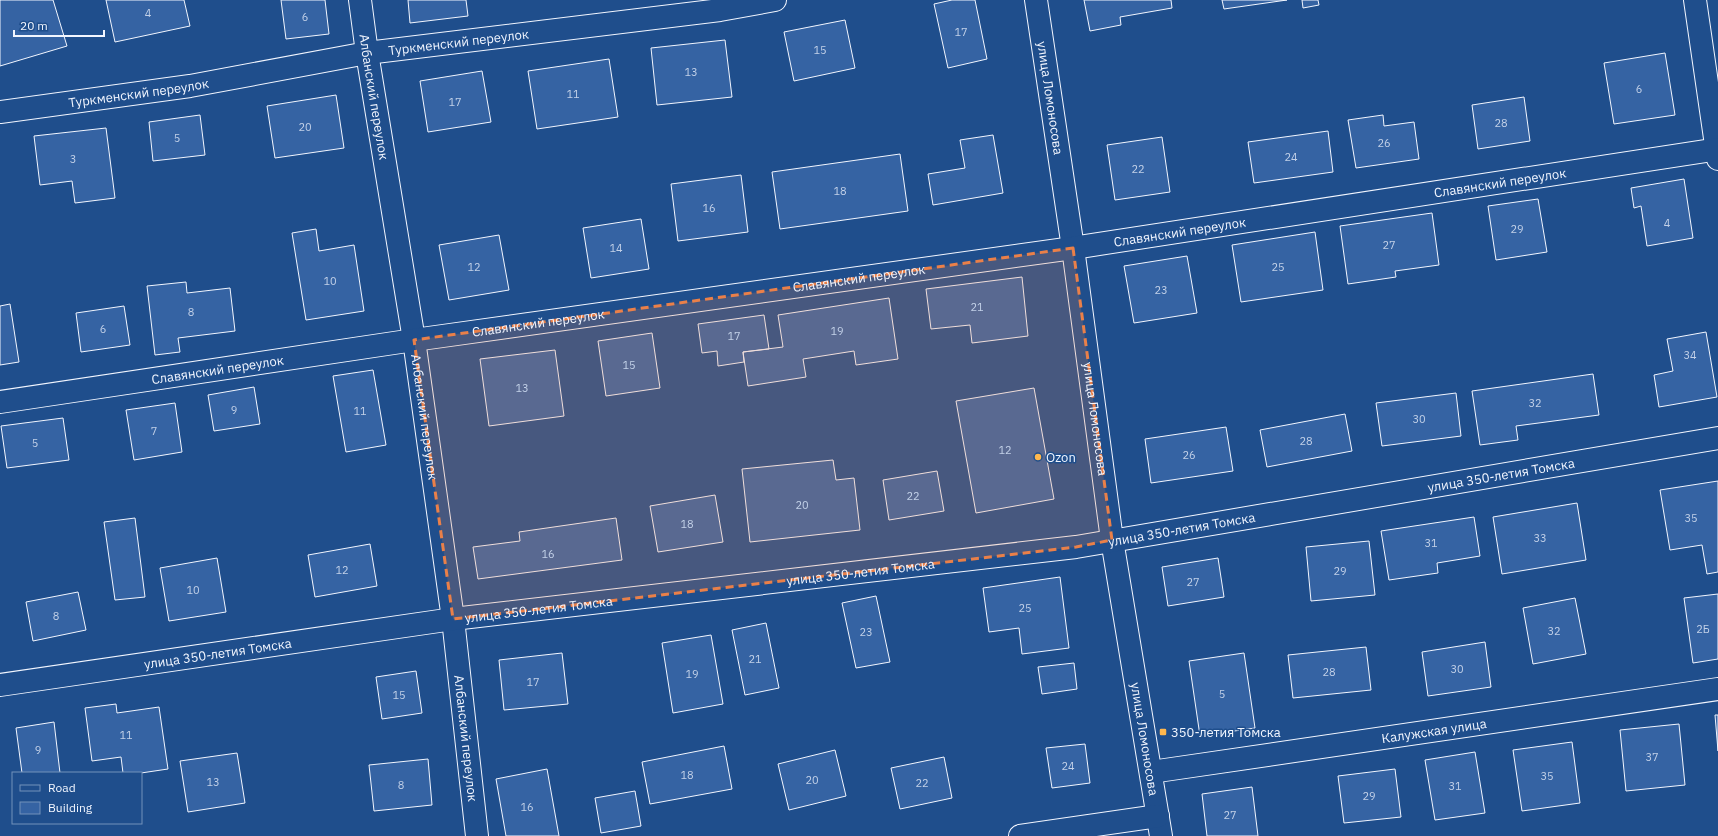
<svg xmlns="http://www.w3.org/2000/svg" width="1718" height="836" viewBox="0 0 1718 836" font-family="'IBM Plex Sans',sans-serif">
  <style>
    .building { fill: #3563a3; stroke: #f2f6ff }
    .lines { fill: none; stroke-linecap: round; stroke-linejoin: round }
    .minor-casing { stroke: #f2f6ff; stroke-width: 24 }
    .minor { stroke: #1f4e8c; stroke-width: 22 }
    .marked { fill: #ea8049; fill-opacity: 0.2; stroke: #ea8049; stroke-width: 3; stroke-dasharray: 8 5; stroke-linejoin: round }
    .poi-dot { fill: #ffb74d; stroke: #1f4e8c; stroke-width: 1.5 }
    .labels { text-anchor: middle; dominant-baseline: central; stroke-width: 3; stroke-linejoin: round; paint-order: stroke }
    .number-label { font-size: 11px; fill: #c3d1e8 }
    .street-label { font-size: 13px; fill: #f2f6ff; stroke: #1f4e8c }
    .poi-label { font-size: 13px; fill: #f2f6ff; stroke: #1f4e8c; text-anchor: start }
  </style>
  <rect width="100%" height="100%" fill="#1f4e8c"/>
  <path class="building" d="M0,0H53L67,46L0,66Z
    M106,0H184L190,26L115,42Z
    M281,0H325L329,34L286,39Z
    M408,0H466L468,16L410,23Z
    M952,0H975L987,59L948,68L934,4Z
    M1084,0H1171L1172,8L1120,17L1121,25L1090,31Z
    M1222,0H1287L1224,9Z
    M1302,0H1318L1319,5L1303,8Z
    M845,20L855,68L794,81L784,32Z
    M725,40L732,97L657,105L651,48Z
    M1665,53L1675,115L1614,124L1604,63Z
    M609,59L618,117L537,129L528,71Z
    M482,71L491,122L428,132L420,81Z
    M336,95L344,148L275,158L267,106Z
    M1524,97L1530,141L1478,149L1472,105Z
    M200,115L205,155L153,161L149,122Z
    M1383,115L1384,126L1414,122L1419,159L1356,168L1348,120Z
    M106,128L115,198L75,203L72,181L40,185L34,136Z
    M1328,131L1333,172L1254,183L1248,142Z
    M993,135L1003,193L933,205L928,174L965,168L960,140Z
    M1162,137L1170,192L1115,200L1107,145Z
    M900,154L908,211L780,229L772,172Z
    M741,175L748,232L678,241L671,184Z
    M1684,179L1693,238L1647,246L1641,206L1634,208L1631,188Z
    M1538,199L1547,252L1496,260L1488,206Z
    M1432,213L1439,265L1395,271L1396,277L1348,284L1340,226Z
    M641,219L649,269L591,278L583,228Z
    M316,229L319,251L354,245L364,311L306,320L292,233Z
    M1315,232L1323,290L1241,302L1232,245Z
    M499,235L509,290L449,300L439,245Z
    M1187,256L1197,313L1134,323L1124,266Z
    M1022,277L1028,336L972,343L970,325L931,329L926,289Z
    M186,282L187,293L230,288L235,331L178,338L180,352L155,355L147,286Z
    M889,298L898,359L856,365L854,351L803,359L806,377L748,386L743,352L783,347L778,315Z
    M10,304L19,362L0,365V306Z
    M124,306L130,345L81,352L76,313Z
    M764,315L769,349L743,352L744,362L718,366L717,351L702,353L698,324Z
    M1706,332L1717,397L1659,407L1654,375L1673,371L1667,339Z
    M652,333L660,388L606,396L598,341Z
    M555,350L564,416L489,426L480,359Z
    M373,370L386,445L346,452L333,376Z
    M1593,374L1599,415L1516,426L1518,440L1480,445L1472,391Z
    M254,387L260,424L214,431L208,395Z
    M1034,388L1054,499L976,513L956,401Z
    M1456,393L1461,436L1382,446L1376,403Z
    M175,403L182,452L134,460L126,410Z
    M1345,414L1352,451L1267,467L1260,430Z
    M63,418L69,460L7,468L1,426Z
    M1226,427L1233,471L1151,483L1145,439Z
    M833,460L836,480L854,478L860,530L750,542L742,469Z
    M937,471L944,511L889,520L883,480Z
    M1718,481V572L1707,574L1702,545L1670,550L1660,490Z
    M715,495L723,542L658,552L650,506Z
    M1577,503L1586,560L1502,574L1493,517Z
    M1474,517L1480,556L1437,563L1438,573L1389,580L1381,531Z
    M135,518L145,597L115,600L104,522Z
    M616,518L622,560L478,579L473,547L520,541L519,532Z
    M1369,541L1375,595L1311,601L1306,547Z
    M370,544L377,586L315,597L308,555Z
    M217,558L226,612L169,621L160,568Z
    M1218,558L1224,597L1168,606L1162,567Z
    M1060,577L1069,648L1022,654L1019,628L989,632L983,588Z
    M78,592L86,630L33,641L26,602Z
    M1718,594V659L1693,663L1684,598Z
    M876,596L890,662L856,668L842,603Z
    M1575,598L1586,654L1533,664L1523,608Z
    M766,623L779,688L745,695L732,630Z
    M711,635L723,704L673,713L662,643Z
    M1485,642L1491,687L1428,696L1422,652Z
    M1366,647L1371,690L1293,698L1288,655Z
    M562,653L568,704L504,710L499,660Z
    M1244,653L1255,728L1200,736L1189,661Z
    M1074,663L1077,689L1042,694L1038,667Z
    M416,671L422,713L382,719L376,677Z
    M116,704L117,713L159,707L168,769L141,773H123L121,757L92,761L85,708Z
    M1715,715H1718V751Z
    M54,722L60,773H22L16,728Z
    M1679,724L1685,785L1626,791L1620,730Z
    M1572,742L1580,803L1522,811L1513,750Z
    M1085,744L1090,783L1052,788L1046,748Z
    M724,746L732,789L650,804L642,762Z
    M835,750L846,796L789,810L778,764Z
    M1475,752L1485,813L1435,820L1425,760Z
    M237,753L245,803L188,812L180,761Z
    M944,757L952,798L900,809L891,768Z
    M428,759L432,805L374,811L369,765Z
    M547,769L559,836H506L496,779Z
    M1395,769L1401,817L1344,823L1338,776Z
    M1252,787L1258,836H1207L1202,794Z
    M635,791L641,826L601,833L595,798Z"/>
  <g class="lines">
    <g class="minor-casing">
      <g id="minor">
        <path id="s1" d="M360,0L367,53L414,340L453,619L477,836"/>
        <path id="s2" d="M1036,0L1073,248L1112,540L1161,836"/>
        <path d="M1695,0L1718,159"/>
        <path id="s3" d="M0,112L190,86L367,53L720,10L775,0"/>
        <path id="s4" d="M0,402L414,340L1073,248L1718,149"/>
        <path id="s5" d="M0,685L453,619L1076,547L1718,438"/>
        <path id="s6" d="M1151,772L1718,689"/>
        <path d="M1020,836L1158,816"/>
      </g>
    </g>
    <use href="#minor" class="minor"/>
  </g>
  <path class="marked" d="M1073,248L1112,540L1076,547L453,619L414,340Z"/>
  <g class="poi-dot">
    <circle cx="1038" cy="457" r="4"/>
    <rect x="1159" y="728" width="8" height="8" rx="2"/>
  </g>
  <g class="labels">
    <g class="number-label">
      <text x="148" y="13">4</text>
      <text x="305" y="17">6</text>
      <text x="961" y="32">17</text>
      <text x="820" y="50">15</text>
      <text x="691" y="72">13</text>
      <text x="1639" y="89">6</text>
      <text x="573" y="94">11</text>
      <text x="455" y="102">17</text>
      <text x="1501" y="123">28</text>
      <text x="305" y="127">20</text>
      <text x="177" y="138">5</text>
      <text x="1384" y="143">26</text>
      <text x="1291" y="157">24</text>
      <text x="73" y="159">3</text>
      <text x="1138" y="169">22</text>
      <text x="840" y="191">18</text>
      <text x="709" y="208">16</text>
      <text x="1667" y="223">4</text>
      <text x="1517" y="229">29</text>
      <text x="1389" y="245">27</text>
      <text x="616" y="248">14</text>
      <text x="474" y="267">12</text>
      <text x="1278" y="267">25</text>
      <text x="330" y="281">10</text>
      <text x="1161" y="290">23</text>
      <text x="977" y="307">21</text>
      <text x="191" y="312">8</text>
      <text x="103" y="329">6</text>
      <text x="837" y="331">19</text>
      <text x="734" y="336">17</text>
      <text x="1690" y="355">34</text>
      <text x="629" y="365">15</text>
      <text x="522" y="388">13</text>
      <text x="1535" y="403">32</text>
      <text x="234" y="410">9</text>
      <text x="360" y="411">11</text>
      <text x="1419" y="419">30</text>
      <text x="154" y="431">7</text>
      <text x="1306" y="441">28</text>
      <text x="35" y="443">5</text>
      <text x="1005" y="450">12</text>
      <text x="1189" y="455">26</text>
      <text x="913" y="496">22</text>
      <text x="802" y="505">20</text>
      <text x="1691" y="518">35</text>
      <text x="687" y="524">18</text>
      <text x="1540" y="538">33</text>
      <text x="1431" y="543">31</text>
      <text x="548" y="554">16</text>
      <text x="342" y="570">12</text>
      <text x="1340" y="571">29</text>
      <text x="1193" y="582">27</text>
      <text x="193" y="590">10</text>
      <text x="1025" y="608">25</text>
      <text x="56" y="616">8</text>
      <text x="1703" y="629">2Б</text>
      <text x="1554" y="631">32</text>
      <text x="866" y="632">23</text>
      <text x="755" y="659">21</text>
      <text x="1457" y="669">30</text>
      <text x="1329" y="672">28</text>
      <text x="692" y="674">19</text>
      <text x="533" y="682">17</text>
      <text x="1222" y="694">5</text>
      <text x="399" y="695">15</text>
      <text x="126" y="735">11</text>
      <text x="38" y="750">9</text>
      <text x="1652" y="757">37</text>
      <text x="1068" y="766">24</text>
      <text x="687" y="775">18</text>
      <text x="1547" y="776">35</text>
      <text x="812" y="780">20</text>
      <text x="213" y="782">13</text>
      <text x="922" y="783">22</text>
      <text x="401" y="785">8</text>
      <text x="1455" y="786">31</text>
      <text x="1369" y="796">29</text>
      <text x="527" y="807">16</text>
      <text x="1230" y="815">27</text>
    </g>
    <g class="street-label">
      <text stroke="none"><textPath href="#s3" startOffset="464">Туркменский переулок</textPath></text>
      <text stroke="none"><textPath href="#s3" startOffset="140">Туркменский переулок</textPath></text>
      <text stroke="none"><textPath href="#s1" startOffset="98">Албанский переулок</textPath></text>
      <text stroke="none"><textPath href="#s2" startOffset="99">улица Ломоносова</textPath></text>
      <text stroke="none"><textPath href="#s4" startOffset="1516">Славянский переулок</textPath></text>
      <text stroke="none"><textPath href="#s4" startOffset="1192">Славянский переулок</textPath></text>
      <text stroke="none"><textPath href="#s4" startOffset="868">Славянский переулок</textPath></text>
      <text stroke="none"><textPath href="#s4" startOffset="544">Славянский переулок</textPath></text>
      <text stroke="none"><textPath href="#s4" startOffset="220">Славянский переулок</textPath></text>
      <text stroke="none"><textPath href="#s1" startOffset="422">Албанский переулок</textPath></text>
      <text stroke="none"><textPath href="#s2" startOffset="423">улица Ломоносова</textPath></text>
      <text stroke="none"><textPath href="#s5" startOffset="1516">улица 350-летия Томска</textPath></text>
      <text stroke="none"><textPath href="#s5" startOffset="1192">улица 350-летия Томска</textPath></text>
      <text stroke="none"><textPath href="#s5" startOffset="868">улица 350-летия Томска</textPath></text>
      <text stroke="none"><textPath href="#s5" startOffset="544">улица 350-летия Томска</textPath></text>
      <text stroke="none"><textPath href="#s5" startOffset="220">улица 350-летия Томска</textPath></text>
      <text stroke="none"><textPath href="#s6" startOffset="286">Калужская улица</textPath></text>
      <text stroke="none"><textPath href="#s1" startOffset="746">Албанский переулок</textPath></text>
      <text stroke="none"><textPath href="#s2" startOffset="747">улица Ломоносова</textPath></text>
    </g>
    <g class="poi-label">
      <text x="1046" y="457">Ozon</text>
      <text x="1171" y="732">350-летия Томска</text>
    </g>
  </g>
  <rect x="12" y="772" width="130" height="52" fill="#1f4e8c" stroke="#7391ba"/>
  <rect x="20" y="785" width="20" height="6" fill="#1f4e8c" stroke="#7391ba"/>
  <text x="48" y="792" font-size="12" fill="#f2f6ff">Road</text>
  <rect x="20" y="802" width="20" height="12" fill="#3563a3" stroke="#7391ba"/>
  <text x="48" y="812" font-size="12" fill="#f2f6ff">Building</text>
  <path d="M14 30v6h90v-6" fill="none" stroke="#f2f6ff" stroke-width="2"/>
  <text x="20" y="30" font-size="12" fill="#f2f6ff" stroke="#1f4e8c" stroke-width="3" paint-order="stroke">20 m</text>
</svg>
